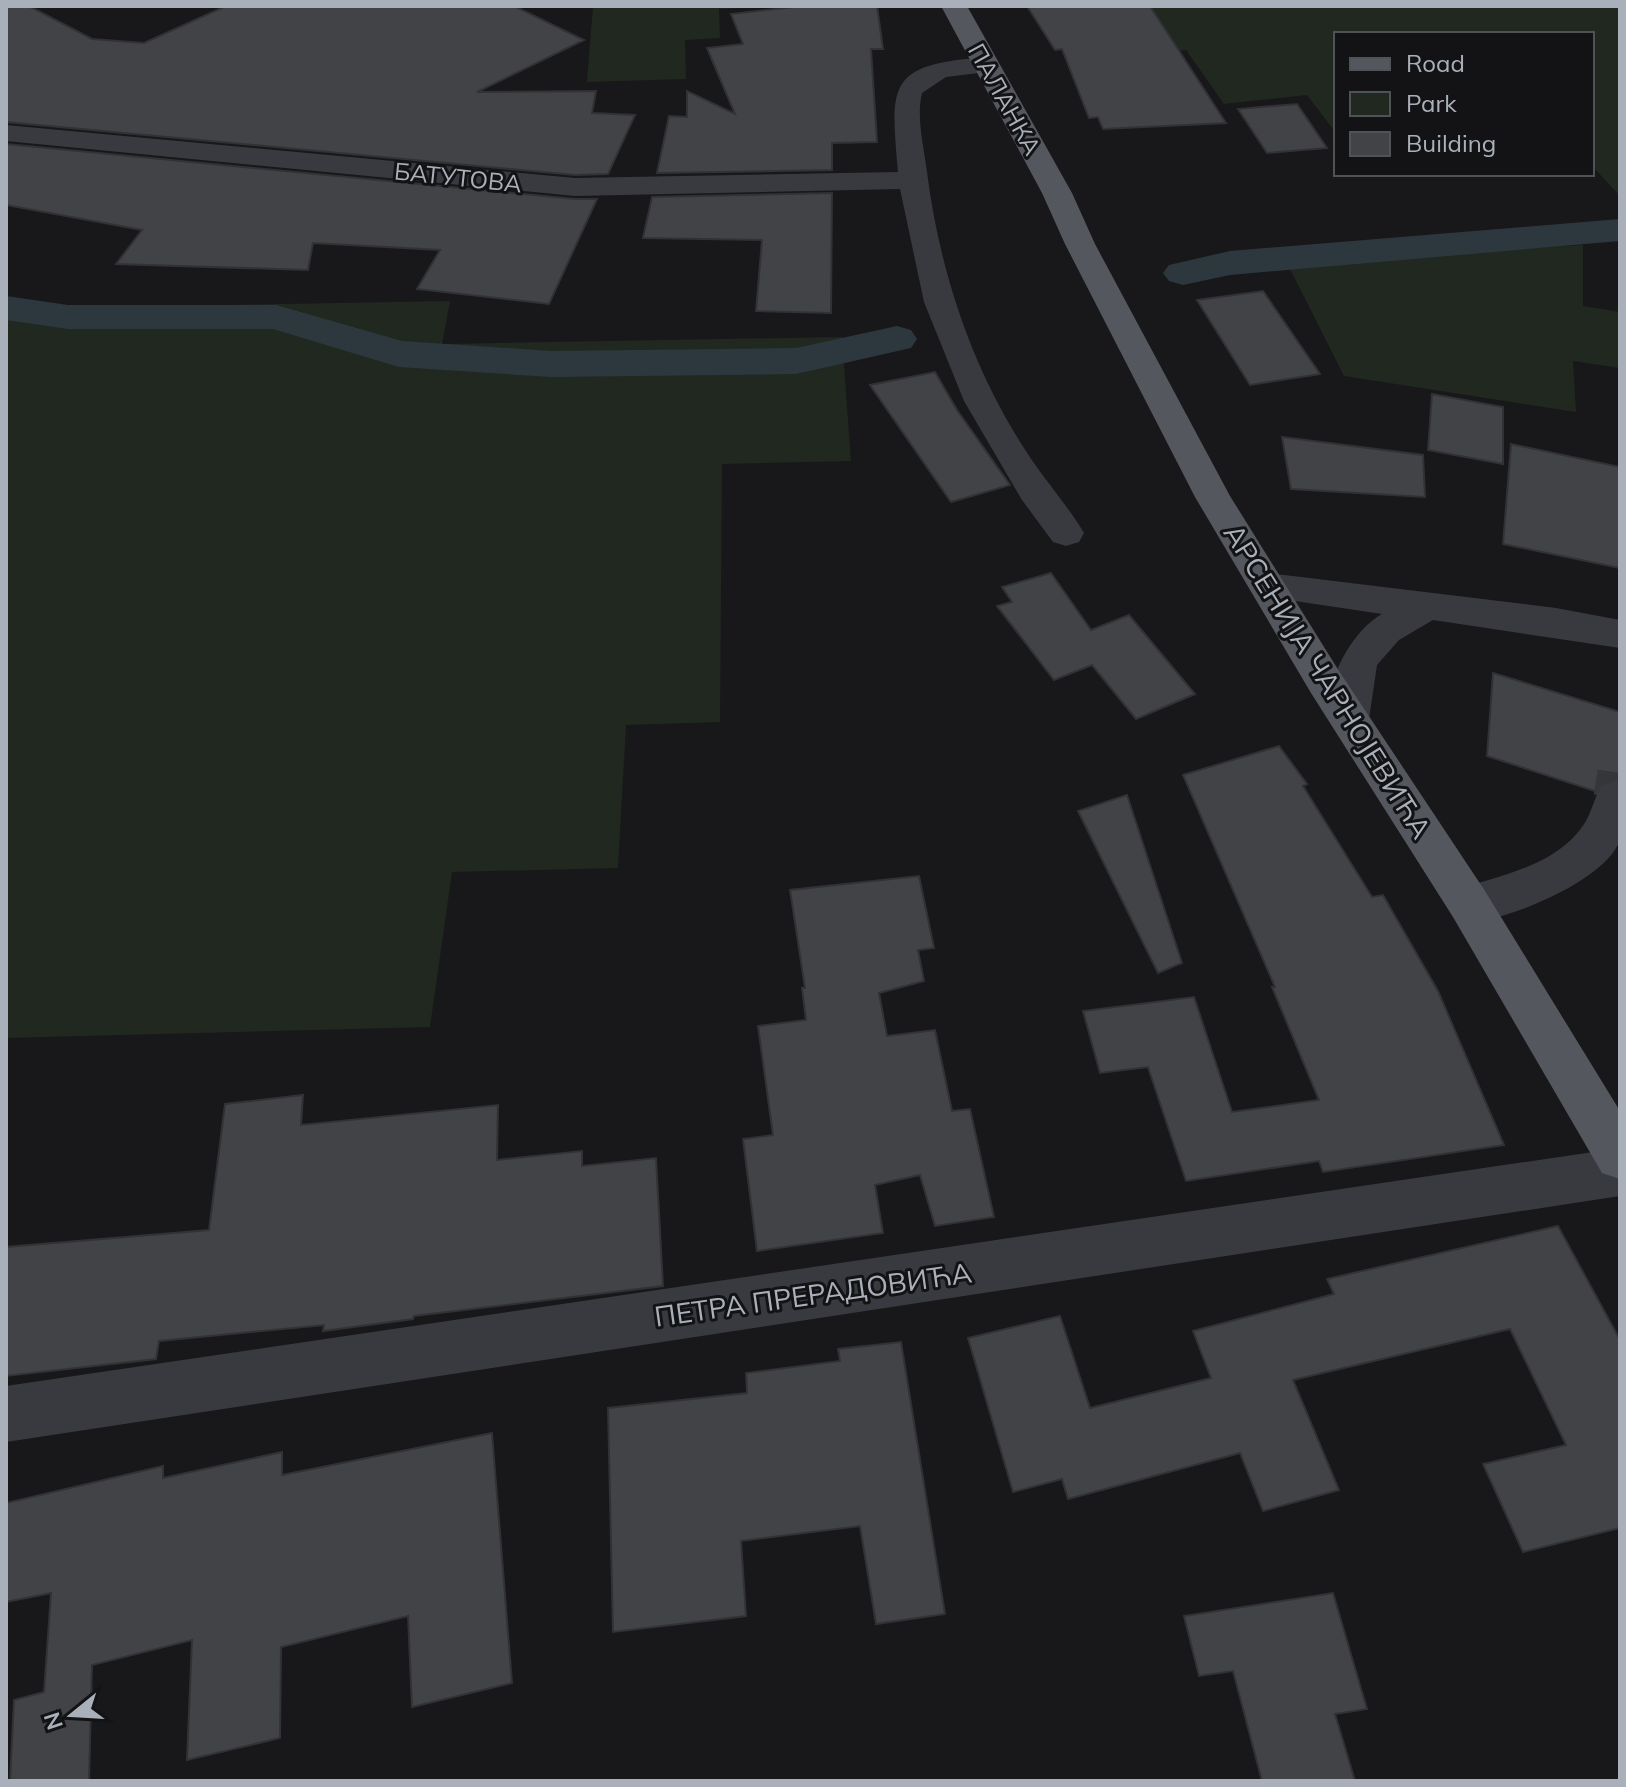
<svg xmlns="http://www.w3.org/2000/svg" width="1626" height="1787" viewBox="0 0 1626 1787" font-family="Mulish,sans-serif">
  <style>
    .green { fill: #202820 }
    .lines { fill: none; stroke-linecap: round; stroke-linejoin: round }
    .canal { fill: #2d383e; fill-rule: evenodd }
    .building { fill: #424347; stroke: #323236; stroke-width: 2 }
    .minor-tunnel { stroke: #35363a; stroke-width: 45; stroke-dasharray: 45 22; stroke-linecap: butt }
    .minor { fill: #393a3f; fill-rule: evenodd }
    .major { fill: #55575e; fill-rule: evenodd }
    .labels { text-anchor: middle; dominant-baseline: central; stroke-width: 6; stroke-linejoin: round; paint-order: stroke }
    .far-street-label { font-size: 24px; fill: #aab0ba; stroke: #131315 }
    .street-label { font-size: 28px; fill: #aab0ba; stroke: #131315 }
  </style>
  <rect width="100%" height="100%" fill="#18181a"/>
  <path class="green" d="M593,6H744V8L719,9L720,38L685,40L686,79L587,82Z
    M1116,6H1620V196L1592,166V34H1336V133L1307,95L1224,104L1186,50L1148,54Z
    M1583,245V306L1620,312V368L1573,361L1576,412L1344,376L1287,263Z
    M450,301L442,344L842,337L851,461L722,464L720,722L626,725L618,868L452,872L430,1027L6,1038V309Z"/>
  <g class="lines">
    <path class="canal" d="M1620,219V241L1230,275L1183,285L1169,281L1163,273L1169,265L1230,251Z
      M6,296L68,305H276L402,341L551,351L796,348L897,326L911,330L917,339L911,348L796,374L551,377L399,367L273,329H68L6,320Z"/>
  </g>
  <path class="building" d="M6,6H29L92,39L144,43L226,6H514L584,40L477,92L596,91L592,113L635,115L608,174L575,175L6,122Z
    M803,6H877L883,49H871L877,142L832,143V170L657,173L669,116L687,117V91L735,114L707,48L743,44L731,14Z
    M1027,6H1150L1226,123L1103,129L1098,117L1089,118L1062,49L1055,50Z
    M1297,104L1327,148L1267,153L1238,109Z
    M6,144L575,199H597L549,304L417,289L440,250L313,243L308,270L116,264L142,230L6,205Z
    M832,193L831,313L756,311L762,240L643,238L652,197Z
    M1263,291L1320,374L1250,385L1197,300Z
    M935,372L957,410L1010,485L951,502L870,385Z
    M1432,394L1503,407V464L1428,450Z
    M1282,437L1423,455L1425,497L1291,489Z
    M1511,444L1620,467V568L1503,544Z
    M1051,573L1091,630L1129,615L1195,694L1136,719L1092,665L1054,680L997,606L1012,602L1002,587Z
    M1493,673L1620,712V780L1600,783L1595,791L1487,756Z
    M1279,746L1307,784L1303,786L1372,897L1383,895L1438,991L1504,1145L1323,1172L1319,1161L1186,1181L1148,1067L1100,1073L1083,1011L1194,997L1232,1112L1319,1100L1272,987H1275L1183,775Z
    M1127,795L1182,963L1158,973L1078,811Z
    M919,876L934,948L918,950L924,981L879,993L887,1036L935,1030L952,1111L970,1109L994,1217L935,1226L920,1175L875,1185L883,1233L757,1251L743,1139L773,1135L758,1026L806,1020L802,988H805L790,890Z
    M303,1095L301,1125L498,1105L497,1160L582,1151V1166L656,1158L663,1286L414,1316L413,1319L323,1331L324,1325L159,1341L156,1359L6,1376V1247L209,1230L225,1104Z
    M1558,1226L1620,1340V1528L1523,1552L1483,1464L1566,1445L1510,1329L1293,1380L1339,1490L1263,1511L1240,1453L1068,1499L1062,1479L1013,1492L968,1338L1060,1316L1090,1408L1211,1378L1193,1331L1334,1294L1327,1279Z
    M901,1342L945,1614L876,1624L860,1526L741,1541L746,1616L613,1632L608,1408L747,1393L746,1373L840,1361L838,1349Z
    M492,1433L512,1683L412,1707L408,1616L281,1647L280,1738L187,1760L192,1640L92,1665L89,1781H10L14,1700L44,1692L51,1593L6,1602V1503L163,1466V1478L282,1452V1475Z
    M1333,1593L1367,1709L1335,1714L1355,1781H1262L1233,1671L1199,1676L1184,1616Z"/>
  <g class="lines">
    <path class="minor-tunnel" d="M1616,798L1620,773"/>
    <path class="minor" d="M986,57L995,59L999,65L995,71L946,77L922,93C916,118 924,147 927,172C939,268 971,366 1024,448C1042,477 1066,503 1084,533L1079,542L1066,546L1053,542L1022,500L964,401L924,302L900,189L575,196L6,141V125L575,178L898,172C890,82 888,65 986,57Z
      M1268,573L1556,608L1620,620V648L1433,620L1399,640L1377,665L1369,719L1363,730L1349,734L1335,730C1316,695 1349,632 1382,614L1255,595L1249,586L1255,577Z
      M1616,781L1620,783C1620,799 1624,823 1620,839C1609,879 1509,920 1471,922C1465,922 1459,919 1453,917L1447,904L1453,891C1499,875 1558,867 1586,821C1592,810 1595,797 1601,786Z
      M1620,1148V1196L6,1442V1386Z"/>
    <path class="major" d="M941,6H967L1072,193L1095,244L1230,496L1339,671L1485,891L1620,1111V1179L1602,1173L1453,917L1311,693L1195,497L1065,244L1042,193Z"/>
  </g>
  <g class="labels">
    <g class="far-street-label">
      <text transform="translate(1005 99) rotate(61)">ПАЛАНКА</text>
      <text transform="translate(458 177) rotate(6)">БАТУТОВА</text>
    </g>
    <g class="street-label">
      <text transform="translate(1328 681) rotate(58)">АРСЕНИЈА ЧАРНОЈЕВИЋА</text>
      <text transform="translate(813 1294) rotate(-8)">ПЕТРА ПРЕРАДОВИЋА</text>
    </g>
  </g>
  <rect width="1626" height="1787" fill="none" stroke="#aab0ba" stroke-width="16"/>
  <rect x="1334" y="32" width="260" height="144" fill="#131315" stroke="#4f5257" stroke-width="2"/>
  <rect x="1350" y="58" width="40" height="12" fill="#55575e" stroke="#4f5257" stroke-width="2"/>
  <text x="1406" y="72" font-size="24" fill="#aab0ba">Road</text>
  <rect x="1350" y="92" width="40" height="24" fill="#202820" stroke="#4f5257" stroke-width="2"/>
  <text x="1406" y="112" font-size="24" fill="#aab0ba">Park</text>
  <rect x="1350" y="132" width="40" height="24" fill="#424347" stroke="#4f5257" stroke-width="2"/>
  <text x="1406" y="152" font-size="24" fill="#aab0ba">Building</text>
  <g transform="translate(72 1715) rotate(252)" stroke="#131315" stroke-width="6" paint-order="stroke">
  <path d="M0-6L14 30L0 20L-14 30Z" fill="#aab0ba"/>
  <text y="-12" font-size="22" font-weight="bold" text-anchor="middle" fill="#aab0ba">N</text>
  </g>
</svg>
